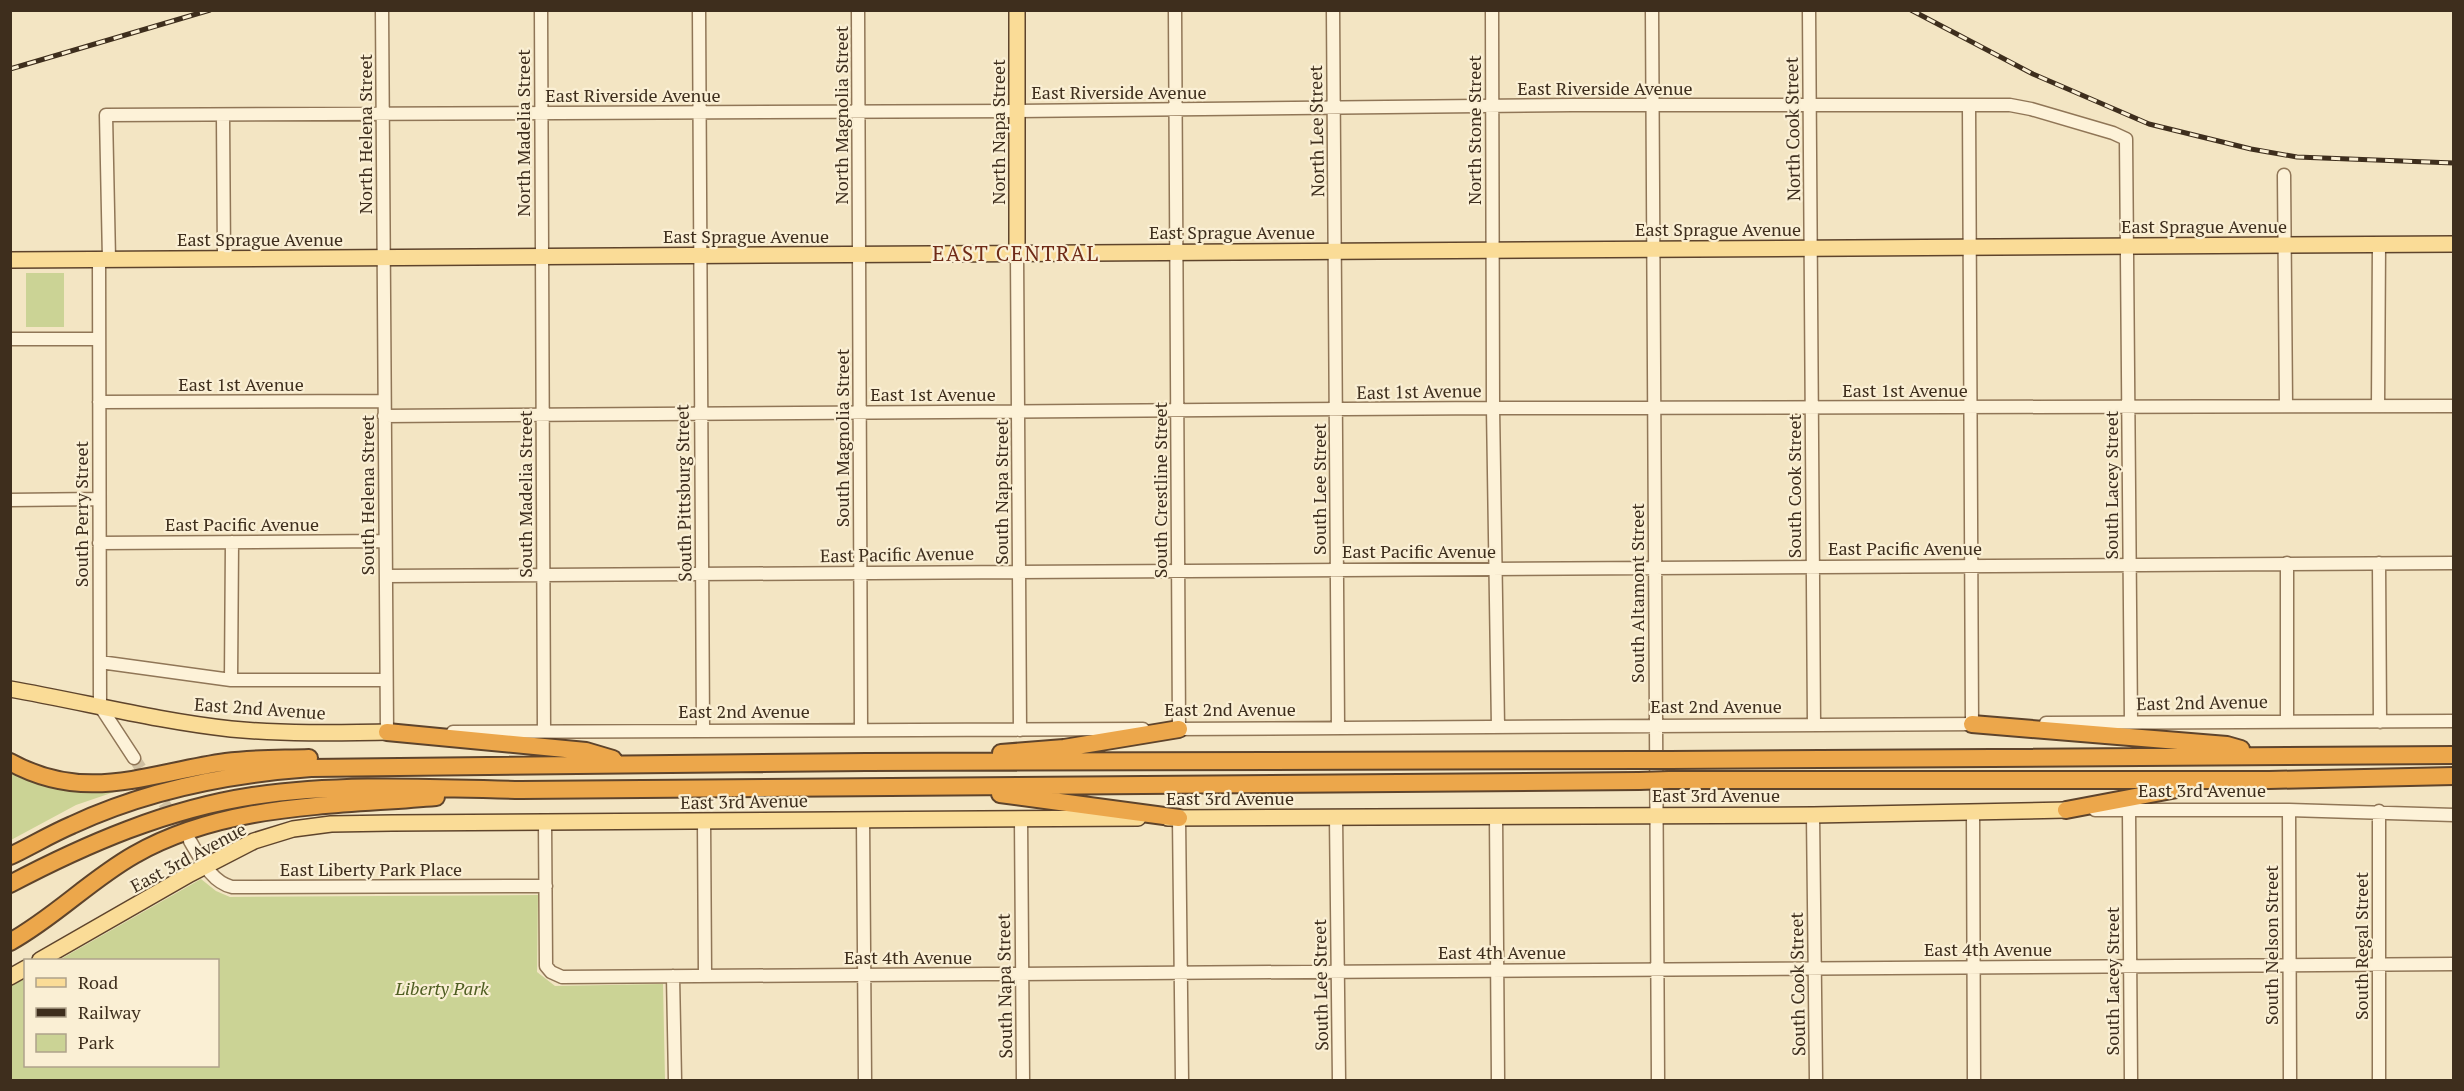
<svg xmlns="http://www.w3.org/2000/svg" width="2464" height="1091" viewBox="0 0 2464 1091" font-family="'PT Serif',serif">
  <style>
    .green { fill: #cbd395 }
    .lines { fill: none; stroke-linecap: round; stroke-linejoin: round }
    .minor-tunnel { stroke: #cfc0a2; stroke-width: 12; stroke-dasharray: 12 6; stroke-linecap: butt }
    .minor-casing { stroke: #907657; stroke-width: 15 }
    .major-casing { stroke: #5e442c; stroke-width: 18 }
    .highway-casing { stroke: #5e442c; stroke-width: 20 }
    .minor { stroke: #fdf2d8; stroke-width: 12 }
    .major { stroke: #fadc97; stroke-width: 15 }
    .highway { stroke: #eca74b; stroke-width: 16 }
    .rail-casing { stroke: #3e2e1d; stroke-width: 5 }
    .rail { stroke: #faefd4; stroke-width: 3; stroke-dasharray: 9; stroke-linecap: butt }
    .highway-bridge-casing { stroke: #5e442c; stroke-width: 20; stroke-linecap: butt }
    .highway-bridge { stroke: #eca74b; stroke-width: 16 }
    .labels { text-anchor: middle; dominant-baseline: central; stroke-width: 4.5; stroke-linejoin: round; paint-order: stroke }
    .street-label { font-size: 18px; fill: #3e2e1d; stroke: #faefd4 }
    .park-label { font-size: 18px; font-style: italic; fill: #4e5d21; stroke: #faefd4 }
    .quarter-label { font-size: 21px; letter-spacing: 1.5px; fill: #702b17; stroke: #faefd4 }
  </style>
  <rect width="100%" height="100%" fill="#f3e5c3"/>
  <path class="green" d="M26,273H64V327H26Z
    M11,773C51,792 76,792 120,787L117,791L76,805L11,840Z
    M201,879L216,891L230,897L538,895L537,972L555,986L663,984L665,1080H11L10,985L25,979L26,1066H218V960H59Z"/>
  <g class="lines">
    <path class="minor-tunnel" d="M134,758L187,838"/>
    <g class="minor-casing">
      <path id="minor" d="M382,10L387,732H393
        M541,10L544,731
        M699,10L703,731
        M858,10L861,730
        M1175,10L1179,729
        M1333,10L1338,728
        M1492,10L1493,408L1498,727
        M1652,10L1658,1080
        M1809,10L1814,725
        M1969,105L1972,724
        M223,116L224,258
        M2284,175L2286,406
        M1017,253L1020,730
        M99,259L100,706L134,758
        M109,259L106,115L1017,111L1572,105H2010L2031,109L2113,133L2126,139L2131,723
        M10,339H99
        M99,402L384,401
        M2378,406L2379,244
        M384,416L1493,408L2454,406
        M10,500L99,499
        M99,543L385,541
        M2287,563V721
        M2379,563L2380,722
        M386,576L2454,563
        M100,662L231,680H386
        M231,680L232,542
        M2046,723L2454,721
        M1173,729L1980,724
        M453,732L1143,729
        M2095,810H2289L2454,815
        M2129,810L2131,1080
        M2289,810L2290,1080
        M2379,811V1080
        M1973,812L1974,1080
        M1813,815L1816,1080
        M1496,816L1498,1080
        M1336,817L1339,1080
        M1179,818L1182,1080
        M863,819L865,1080
        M1021,819L1023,1080
        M545,821L546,966L551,972L562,977L2454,964
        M704,821L705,975
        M190,841C201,859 211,882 232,887L546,886
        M673,976L675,1080"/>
    </g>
    <g class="major-casing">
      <path id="major" d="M1017,10V253
        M10,260L2454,244
        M10,689C84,702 157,721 231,729C283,734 335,733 387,732
        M1168,818L1813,815L2066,810
        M40,960L190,874L254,841L293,829L331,824L392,823L1138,818
        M10,977L26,968"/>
    </g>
    <g class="highway-casing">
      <path id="highway" d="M1972,724L2227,745L2241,749
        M387,732L586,751L613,759
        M1001,753L1064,748L1179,729
        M1670,760L2454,755
        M10,762C86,804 148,773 226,762C253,758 281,759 309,758
        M1669,780H2269L2454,776
        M1000,794L1179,818
        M2066,810L2177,789
        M10,856C31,846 51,834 72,825C147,790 228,774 311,768L866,762L1640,760
        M10,884C86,844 167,809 253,796C341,783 432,788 521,790L1639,781
        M10,942C55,917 90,880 134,855C225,803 334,806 436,797"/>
    </g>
    <use href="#minor" class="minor"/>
    <use href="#major" class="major"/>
    <use href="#highway" class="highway"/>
    <g class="rail-casing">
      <path id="rail" d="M1911,10L2033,74L2149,124L2251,149L2297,157L2454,163
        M10,69L210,10"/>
    </g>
    <use href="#rail" class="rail"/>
    <g class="highway-bridge-casing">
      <path id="highway-bridge" d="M1640,760H1670
        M1639,781L1669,780"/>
    </g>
    <use href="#highway-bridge" class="highway-bridge"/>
  </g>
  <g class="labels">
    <g class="street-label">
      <text x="1605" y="88">East Riverside Avenue</text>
      <text x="1119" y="92">East Riverside Avenue</text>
      <text x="633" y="95">East Riverside Avenue</text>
      <text transform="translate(841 115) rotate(-90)">North Magnolia Street</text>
      <text transform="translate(1792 129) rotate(-91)">North Cook Street</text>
      <text transform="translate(1474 130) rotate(-90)">North Stone Street</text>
      <text transform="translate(1316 131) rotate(-91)">North Lee Street</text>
      <text transform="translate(998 132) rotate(-90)">North Napa Street</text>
      <text transform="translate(523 133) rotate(-90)">North Madelia Street</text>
      <text transform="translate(365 134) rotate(-90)">North Helena Street</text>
      <text x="2204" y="226">East Sprague Avenue</text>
      <text x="1718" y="229">East Sprague Avenue</text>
      <text x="1232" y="232">East Sprague Avenue</text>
      <text x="746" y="236">East Sprague Avenue</text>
      <text x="260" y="239">East Sprague Avenue</text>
      <text x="241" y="384">East 1st Avenue</text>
      <text x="1905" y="390">East 1st Avenue</text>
      <text transform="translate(1419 391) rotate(-1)">East 1st Avenue</text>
      <text x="933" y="394">East 1st Avenue</text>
      <text transform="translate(842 438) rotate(-90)">South Magnolia Street</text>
      <text transform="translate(2111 485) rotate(-90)">South Lacey Street</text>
      <text transform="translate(1794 486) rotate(-90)">South Cook Street</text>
      <text transform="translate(1319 489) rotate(-90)">South Lee Street</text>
      <text transform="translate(1160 490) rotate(-90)">South Crestline Street</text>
      <text transform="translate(1001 492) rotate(-90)">South Napa Street</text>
      <text transform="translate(683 493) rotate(-91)">South Pittsburg Street</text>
      <text transform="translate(525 494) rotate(-90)">South Madelia Street</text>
      <text transform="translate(367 495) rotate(-90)">South Helena Street</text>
      <text transform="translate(81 514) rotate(-90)">South Perry Street</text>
      <text x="242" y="524">East Pacific Avenue</text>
      <text x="1905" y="548">East Pacific Avenue</text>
      <text x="1419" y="551">East Pacific Avenue</text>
      <text transform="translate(897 554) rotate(-1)">East Pacific Avenue</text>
      <text transform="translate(1637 593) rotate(-90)">South Altamont Street</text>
      <text transform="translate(2202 702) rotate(-1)">East 2nd Avenue</text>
      <text x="1716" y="706">East 2nd Avenue</text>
      <text transform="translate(260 708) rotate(4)">East 2nd Avenue</text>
      <text x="1230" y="709">East 2nd Avenue</text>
      <text x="744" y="711">East 2nd Avenue</text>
      <text x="2202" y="790">East 3rd Avenue</text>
      <text x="1716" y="795">East 3rd Avenue</text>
      <text x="1230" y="798">East 3rd Avenue</text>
      <text transform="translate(744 801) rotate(-1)">East 3rd Avenue</text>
      <text transform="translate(188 857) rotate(-28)">East 3rd Avenue</text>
      <text x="371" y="869">East Liberty Park Place</text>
      <text transform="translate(2271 945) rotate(-90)">South Nelson Street</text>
      <text transform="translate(2361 946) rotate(-90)">South Regal Street</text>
      <text x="1988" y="949">East 4th Avenue</text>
      <text x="1502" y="952">East 4th Avenue</text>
      <text x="908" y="957">East 4th Avenue</text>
      <text transform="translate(2112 981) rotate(-90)">South Lacey Street</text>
      <text transform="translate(1797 984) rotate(-91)">South Cook Street</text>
      <text transform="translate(1320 985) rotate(-91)">South Lee Street</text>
      <text transform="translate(1004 986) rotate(-91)">South Napa Street</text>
    </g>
    <g class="park-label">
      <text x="442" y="988">Liberty Park</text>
    </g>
    <g class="quarter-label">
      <text x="1016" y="253">EAST CENTRAL</text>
    </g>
  </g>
  <rect width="2464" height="1091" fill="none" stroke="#3e2e1d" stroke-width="24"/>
  <rect x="24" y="959" width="195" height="108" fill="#faefd4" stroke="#afa28b" stroke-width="1.5"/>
  <rect x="36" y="978" width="30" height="9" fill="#fadc97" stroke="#afa28b" stroke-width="1.5"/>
  <text x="78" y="989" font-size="18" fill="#3e2e1d">Road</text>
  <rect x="36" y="1008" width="30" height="9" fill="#3e2e1d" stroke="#afa28b" stroke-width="1.5"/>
  <text x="78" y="1019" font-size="18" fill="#3e2e1d">Railway</text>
  <rect x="36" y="1034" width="30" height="18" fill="#cbd395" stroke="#afa28b" stroke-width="1.5"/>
  <text x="78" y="1049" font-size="18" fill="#3e2e1d">Park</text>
</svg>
